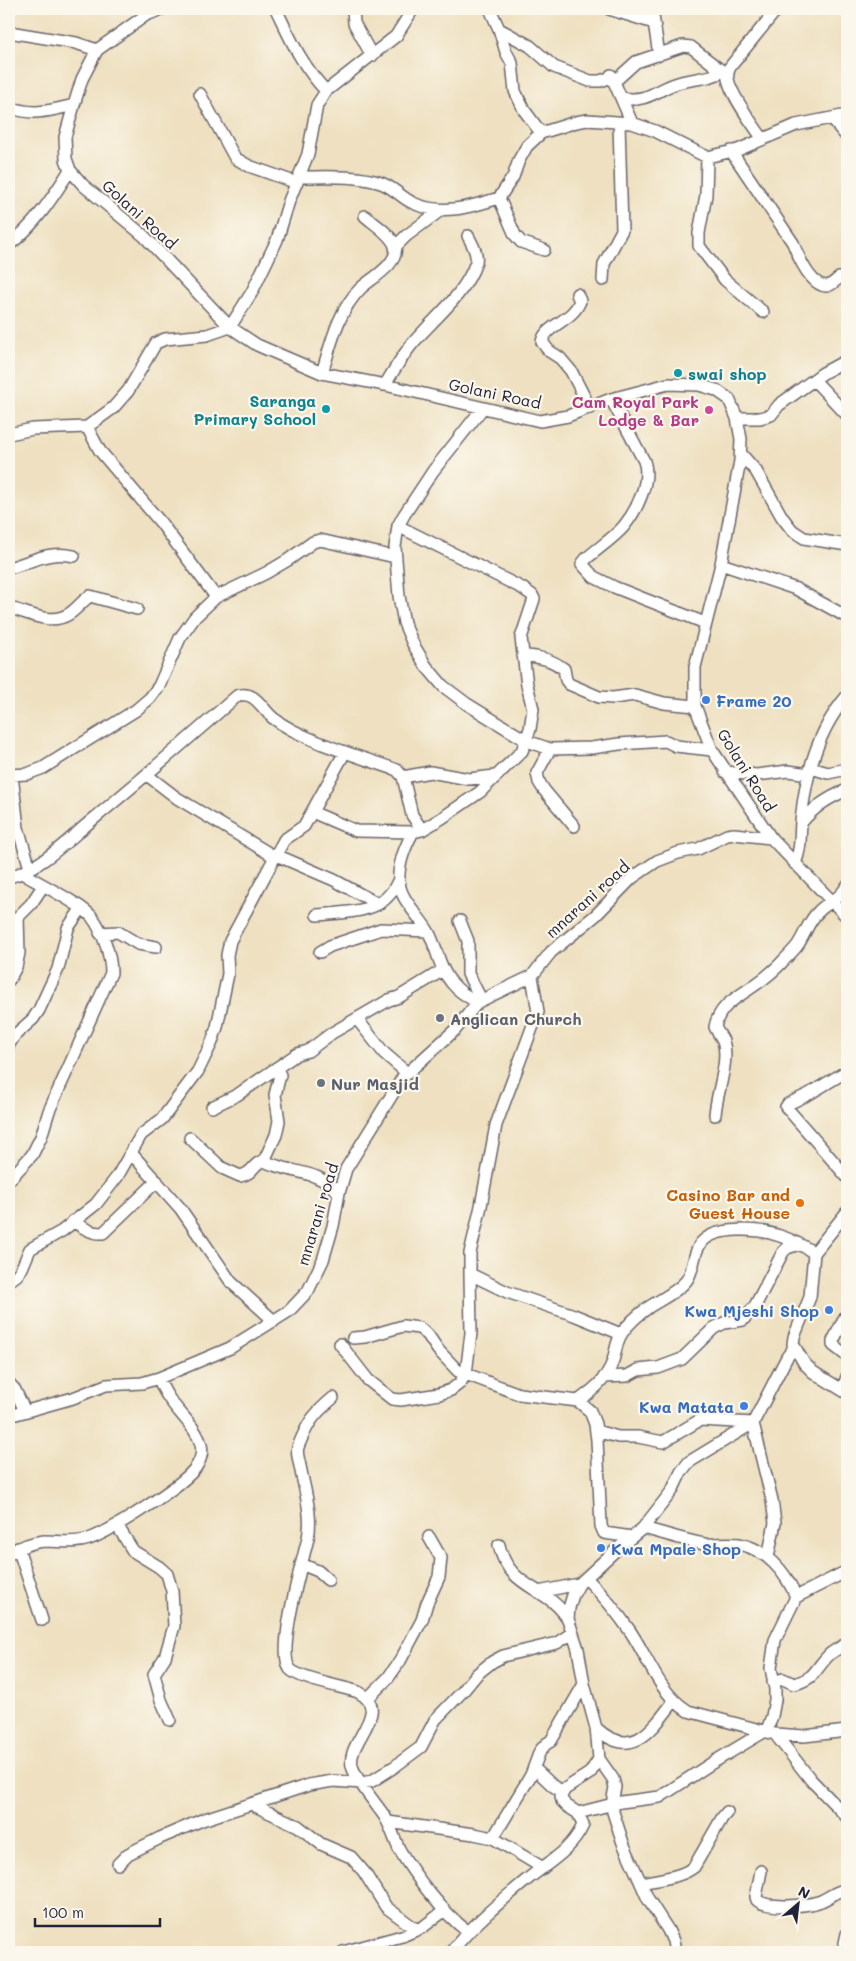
<svg xmlns="http://www.w3.org/2000/svg" width="856" height="1961" viewBox="0 0 856 1961" font-family="Mali,sans-serif">
  <style>
    .lines { fill: none; stroke-linecap: round; stroke-linejoin: round }
    .minor-casing { stroke: #69646a; stroke-width: 14 }
    .minor { stroke: #fff; stroke-width: 11 }
    .culture-dot { fill: #0f9aa8; stroke: #fbf7ec; stroke-width: 2 }
    .hotel-dot { fill: #d1479c; stroke: #fbf7ec; stroke-width: 2 }
    .shop-dot { fill: #3f7fe0; stroke: #fbf7ec; stroke-width: 2 }
    .worship-dot { fill: #6b7280; stroke: #fbf7ec; stroke-width: 2 }
    .food-dot { fill: #e8710a; stroke: #fbf7ec; stroke-width: 2 }
    .labels { text-anchor: middle; dominant-baseline: central; stroke-width: 4.5; stroke-linejoin: round; paint-order: stroke }
    .street-label { font-size: 16px; fill: #22223b; stroke: #fbf7ec }
    .culture-label { font-size: 16px; font-weight: bold; fill: #0d838f; stroke: #fbf7ec; text-anchor: start }
    .hotel-label { font-size: 16px; font-weight: bold; fill: #b23c85; stroke: #fbf7ec; text-anchor: end }
    .shop-label { font-size: 16px; font-weight: bold; fill: #366cbe; stroke: #fbf7ec; text-anchor: start }
    .worship-label { font-size: 16px; font-weight: bold; fill: #5b616d; stroke: #fbf7ec; text-anchor: start }
    .food-label { font-size: 16px; font-weight: bold; fill: #c56008; stroke: #fbf7ec; text-anchor: end }
  </style>
  <rect width="100%" height="100%" fill="#fbf7ec"/>
  <filter id="ink" filterUnits="userSpaceOnUse"><feTurbulence type="fractalNoise" baseFrequency=".02" numOctaves="2"/><feDisplacementMap in="SourceGraphic" scale="10" xChannelSelector="R" yChannelSelector="G"/><feConvolveMatrix kernelMatrix="1 2 1 2 8 2 1 2 1" color-interpolation-filters="sRGB"/></filter>
  <filter id="wash" filterUnits="userSpaceOnUse"><feTurbulence type="fractalNoise" baseFrequency=".0096" numOctaves="4" result="noise"/><feDisplacementMap in="SourceGraphic" scale="20" xChannelSelector="R" yChannelSelector="G"/><feGaussianBlur stdDeviation="1.12" result="paint"/><feColorMatrix in="noise" values="0 0 0 0 0 0 0 0 0 0 0 0 0 0 0 0 0 1.4 0 .05"/><feComposite in="paint" operator="in"/></filter>
  <g filter="url(#wash)">
    <rect width="100%" height="100%" fill="#eee0c0"/>
  </g>
  <g filter="url(#ink)">
    <g class="lines">
      <g class="minor-casing">
        <path id="minor" d="M162,9L146,15L97,50L82,79L74,105L65,137L66,159L70,170L83,185L144,236L230,327L257,345L322,373L385,385L540,421L568,416L611,399L668,384L699,385L716,390L729,399L737,418L741,439L740,461L721,564L695,667V706L712,750L771,838L847,917
          M276,9C291,40 302,66 326,91
          M353,9L354,23L372,56
          M490,9L499,29L530,46L554,67L590,81H600L612,77
          M609,9L654,23
          M652,9L659,55
          M499,29L506,52L512,63L515,91L524,110L541,133
          M9,32L76,43L97,50
          M611,75L632,123
          M615,81L636,62L683,46L691,47L718,68L727,73
          M200,94L235,158L249,166L297,183
          M621,98C650,103 657,88 681,82C696,78 710,79 723,71
          M9,107C33,116 49,111 74,105
          M832,119L847,137
          M763,139C753,125 731,95 728,79C727,74 728,71 730,67L777,9
          M731,151L793,243C798,256 810,285 826,286C831,286 835,281 839,278
          M707,157L706,195L699,233V246L725,280L763,312
          M301,177C326,177 356,175 381,183C393,187 402,198 413,203C441,216 471,207 499,198L513,177L519,160L527,146L541,133L576,122L587,120L632,123L655,131L707,157L738,150L796,125L847,115
          M499,198L515,235L521,242L544,250
          M9,245C35,225 53,197 70,170
          M395,247L406,236L441,210
          M603,280L604,264L622,230L619,123
          M577,294L580,301C573,321 545,325 542,342L549,351L560,358L571,371L590,408
          M322,373C331,344 338,311 360,289C370,279 400,264 395,246C391,234 374,224 365,216
          M814,380L847,415
          M385,385C394,370 402,356 413,343C435,317 465,295 476,262C478,253 472,244 468,236
          M611,399L644,461C651,481 637,510 624,526C614,538 598,548 586,559L582,564L594,577L614,587L705,623
          M482,409L433,471L404,515L398,526L395,547L399,596L404,623L413,644L426,666L443,686L467,704L527,741L550,749L592,748L619,744L666,741L676,746L712,750
          M737,418H760L771,415L779,405L823,373L847,360
          M87,427L100,451L161,523L216,597
          M9,434L33,429L87,427L113,408L128,391L156,343L165,339L207,335L230,327L252,292L277,240L289,201L308,154L317,105L326,91L396,36L413,9
          M741,454L756,471L782,517L792,530L804,538L847,545
          M398,526L522,588L532,595L534,599L521,638L527,685L533,709L530,729L522,751L480,792L442,818L422,830L413,832C406,845 398,864 399,880C399,899 420,916 429,933C437,948 439,968 451,982C458,991 467,997 478,1002
          M721,564L796,589L847,617
          M9,568C31,562 50,550 74,556
          M9,608C28,612 50,626 69,614C77,609 82,601 90,596L137,609
          M523,656C537,656 553,660 564,669L566,680L569,684L599,697L613,698L635,695L664,703L695,706
          M550,749L537,773L539,782L544,790L574,826
          M811,768L828,773L847,769
          M725,772L757,775L788,771L809,774
          M9,775L27,774L43,768L136,710L150,698L159,686L180,638L195,617L216,597L266,573L288,560L313,542L320,540L395,557
          M12,775L18,828L30,868
          M147,775L177,798L275,857
          M403,777L430,772L469,779L495,776
          M312,812L356,831L413,832
          M801,823C814,807 828,798 847,790
          M276,855L334,880L378,904
          M795,864C801,849 800,837 801,822C805,776 817,731 847,696
          M9,877C40,869 67,841 91,821C140,781 188,739 237,696C255,690 261,708 273,718C303,741 361,757 397,770L403,777L412,815L422,830
          M317,915C339,913 375,913 389,895C393,891 396,886 398,881
          M460,921L468,941V974L481,999
          M100,933L118,932L138,944L156,947
          M320,952L330,946L381,929L428,931
          M532,976L538,1012L496,1125L481,1206L470,1253V1274L507,1292L574,1315L621,1334
          M9,980L16,967L19,953L18,917L31,904L43,886
          M357,1019L384,1053L407,1073
          M9,1044L15,1035L33,1019L39,1010L58,969L68,928L81,909
          M847,1071L809,1094L788,1104L786,1107L847,1177
          M212,1107L237,1095L297,1054L308,1051L332,1033L389,1000L399,997L443,970
          M715,1115C716,1094 730,1061 723,1041C721,1036 717,1032 715,1027C719,1005 738,997 755,985C765,978 776,969 784,960C788,956 793,951 797,946C805,935 808,921 819,911C829,901 839,900 847,886
          M190,1138L222,1168L240,1176C254,1174 253,1162 264,1161C291,1174 318,1169 339,1193
          M131,1153L180,1208L231,1282L274,1321
          M264,1161L276,1135L279,1121L275,1095L280,1075L276,1068
          M9,1180L32,1155L41,1137L49,1111L111,973C111,956 103,931 92,917C83,905 38,883 22,873
          M847,1212L814,1253L810,1297L794,1337L793,1344L804,1363L813,1372L847,1393
          M73,1221C82,1227 92,1234 103,1233L157,1181
          M9,1281L17,1275L22,1268L30,1249L62,1231L96,1204L117,1177L141,1135L162,1119L198,1071L212,1042L217,1027L228,974L227,955L230,941L284,840L304,826L345,752
          M845,1317L833,1341V1345L847,1356
          M353,1338L365,1337L403,1326L419,1328L428,1335L438,1350L458,1371L519,1394L578,1401L590,1411L595,1424L597,1440L601,1526L604,1533L632,1537
          M340,1344L368,1380L392,1399L401,1400L439,1394L451,1390L460,1383L466,1374L471,1333L470,1274
          M604,1377L627,1376L638,1370L658,1368L682,1359L714,1328L724,1323L743,1320L755,1306L783,1252L787,1248L799,1244
          M9,1383L15,1390L25,1411
          M842,1390L847,1377
          M333,1398C313,1415 308,1422 298,1447C296,1453 299,1460 300,1466C304,1488 313,1515 308,1538C303,1560 276,1651 290,1669C298,1679 344,1687 358,1692C395,1711 342,1744 353,1769C360,1786 375,1802 385,1817C391,1827 394,1838 399,1849C414,1875 443,1913 467,1931
          M578,1401C592,1391 604,1382 611,1366C616,1355 615,1343 622,1333C629,1323 639,1314 649,1307C661,1299 676,1293 686,1281C695,1270 692,1254 701,1243C716,1225 760,1229 780,1236C792,1240 804,1246 814,1253
          M9,1416L73,1398L106,1385L142,1383L159,1378L230,1348L289,1311L308,1291L323,1260L333,1226L339,1193L346,1169L403,1077L455,1030L478,1002L532,976L551,952L596,915L632,878L657,861L678,853L698,849L727,835L734,834L771,838
          M596,1431L618,1437H638L663,1442L700,1420L753,1423L772,1500L775,1523L768,1557
          M117,1525L133,1551L159,1567L167,1574L172,1591L174,1626L165,1657L154,1674L161,1700L170,1720
          M643,1528C663,1533 683,1540 704,1544C715,1545 727,1542 739,1544C766,1549 786,1572 796,1597
          M499,1545C509,1590 547,1585 568,1619
          M18,1548L42,1620
          M9,1554C20,1547 31,1542 44,1541C59,1541 75,1544 89,1539C111,1531 184,1485 196,1467C200,1461 203,1453 201,1445C196,1423 167,1406 159,1378
          M301,1564L318,1571L328,1580
          M586,1578C602,1594 617,1612 630,1631C649,1659 658,1692 688,1711L775,1734L804,1736L847,1731
          M538,1592L579,1584
          M773,1682L783,1679L794,1684C817,1678 815,1668 830,1654C835,1650 842,1647 847,1643
          M367,1699L388,1678L400,1661L422,1620L427,1603L439,1577L441,1558L429,1537
          M596,1728C632,1761 652,1730 674,1701
          M775,1734L811,1780L847,1817
          M599,1759L613,1779L615,1787L613,1798V1812L623,1843L648,1899L668,1930L673,1941L675,1952
          M534,1768L553,1786L563,1792
          M251,1804L298,1826L321,1844L351,1857L364,1872L386,1907L417,1930
          M578,1813L621,1802L660,1797L712,1763L767,1730L772,1716L775,1700V1689L771,1668L775,1640L796,1597L847,1571
          M388,1822L474,1834L493,1838L543,1868
          M493,1838L531,1775L540,1751L546,1744L551,1741L584,1684
          M118,1864L128,1854L160,1838L202,1820L309,1785L333,1781L362,1783L372,1781L394,1767L421,1747L435,1720L463,1691L477,1674L492,1662L503,1656L557,1643L572,1633
          M761,1871L756,1897L757,1900C766,1909 806,1906 818,1902C829,1899 835,1890 847,1890
          M641,1883C658,1879 680,1878 694,1867L722,1818L727,1812
          M343,1952L402,1936L423,1927L444,1911
          M451,1952C473,1924 501,1901 529,1878C549,1862 572,1850 583,1825L578,1813L567,1806L562,1801L561,1796L565,1789L590,1773L599,1759L596,1728L584,1684L578,1649L568,1619L569,1608L573,1595L579,1584L616,1550L643,1528L672,1491L681,1472L689,1462L753,1423L787,1357L794,1348
          M843,1952L847,1934"/>
      </g>
      <use href="#minor" class="minor"/>
    </g>
  </g>
  <g class="culture-dot">
    <circle cx="678" cy="373" r="5"/>
    <circle cx="326" cy="409" r="5"/>
  </g>
  <circle class="hotel-dot" cx="709" cy="410" r="5"/>
  <g class="shop-dot">
    <circle cx="706" cy="700" r="5"/>
    <circle cx="829" cy="1310" r="5"/>
    <circle cx="744" cy="1406" r="5"/>
    <circle cx="601" cy="1548" r="5"/>
  </g>
  <g class="worship-dot">
    <circle cx="440" cy="1018" r="5"/>
    <circle cx="321" cy="1083" r="5"/>
  </g>
  <circle class="food-dot" cx="800" cy="1203" r="5"/>
  <g class="labels">
    <g class="street-label">
      <text transform="translate(140 214) rotate(42)">Golani Road</text>
      <text transform="translate(495 393) rotate(12)">Golani Road</text>
      <text transform="translate(747 770) rotate(58)">Golani Road</text>
      <text transform="translate(587 899) rotate(-42)">mnarani road</text>
      <text transform="translate(317 1214) rotate(-73)">mnarani road</text>
    </g>
    <g class="culture-label">
      <text x="688" y="373">swai shop</text>
      <text x="316" y="400" text-anchor="end">Saranga<tspan x="316" dy="18">Primary School</tspan></text>
    </g>
    <g class="hotel-label">
      <text x="699" y="401">Cam Royal Park<tspan x="699" dy="18">Lodge &amp; Bar</tspan></text>
    </g>
    <g class="shop-label">
      <text x="716" y="700">Frame 20</text>
      <text x="819" y="1310" text-anchor="end">Kwa Mjeshi Shop</text>
      <text x="734" y="1406" text-anchor="end">Kwa Matata</text>
      <text x="611" y="1548">Kwa Mpale Shop</text>
    </g>
    <g class="worship-label">
      <text x="450" y="1018">Anglican Church</text>
      <text x="331" y="1083">Nur Masjid</text>
    </g>
    <g class="food-label">
      <text x="790" y="1194">Casino Bar and<tspan x="790" dy="18">Guest House</tspan></text>
    </g>
  </g>
  <rect width="856" height="1961" fill="none" stroke="#fbf7ec" stroke-width="30"/>
  <g transform="translate(798 1904) rotate(28)" stroke="#fbf7ec" stroke-width="4" paint-order="stroke">
  <path d="M0-4L9 19L0 12L-9 19Z" fill="#22223b"/>
  <text y="-8" font-size="14" font-weight="bold" text-anchor="middle" fill="#22223b">N</text>
  </g>
  <path d="M35 1918v8h125v-8" fill="none" stroke="#22223b" stroke-width="2.5"/>
  <text x="42" y="1918" font-size="15" fill="#22223b" stroke="#fbf7ec" stroke-width="4" paint-order="stroke">100 m</text>
</svg>
